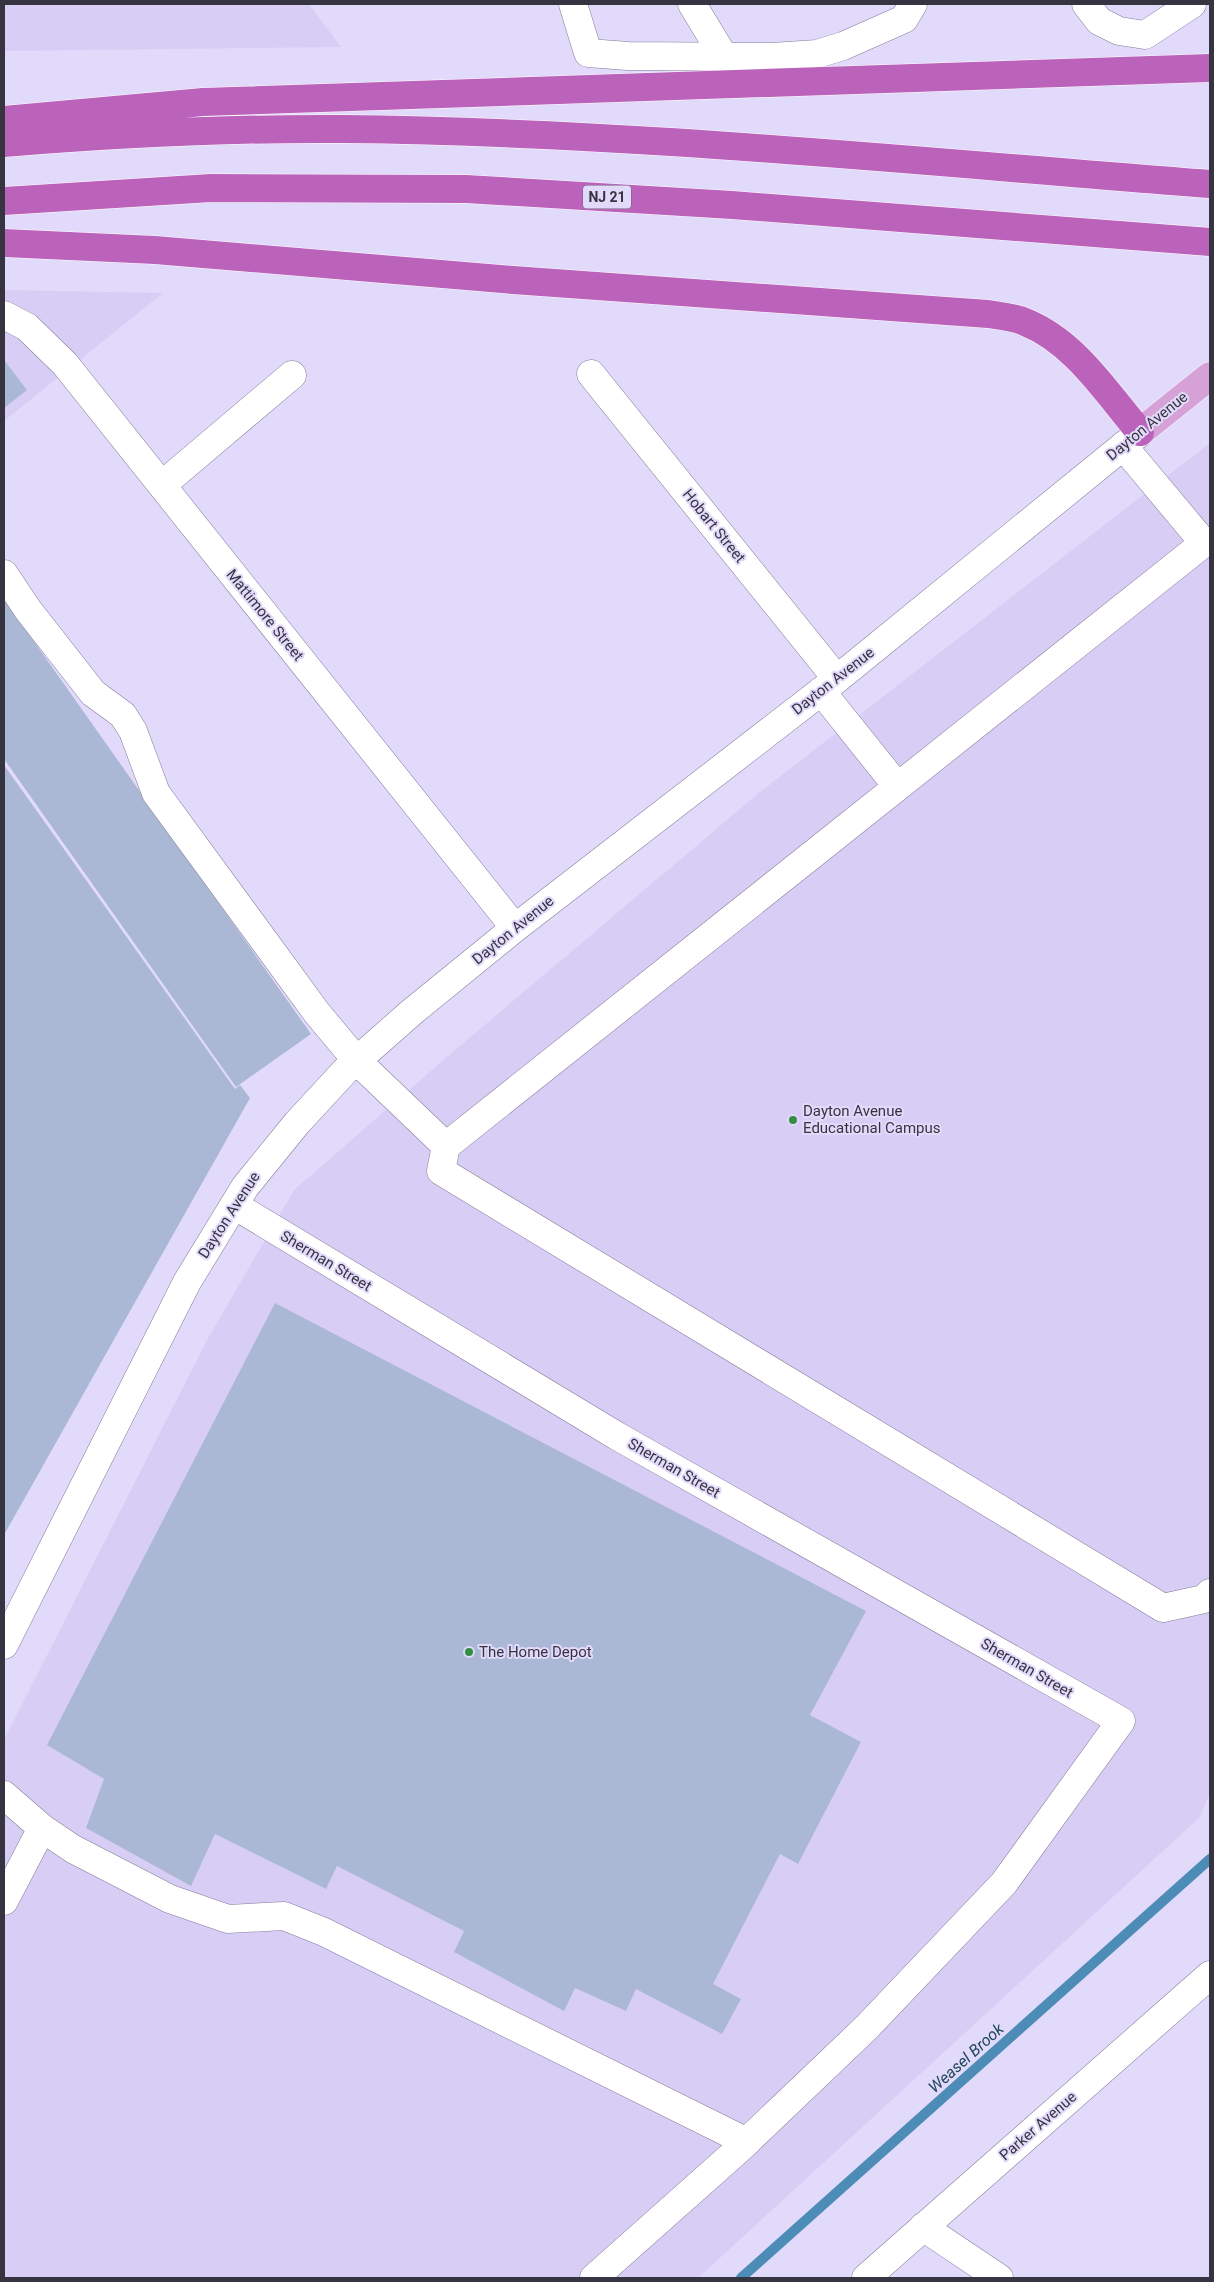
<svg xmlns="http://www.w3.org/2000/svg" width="1214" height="2282" viewBox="0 0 1214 2282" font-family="Roboto,sans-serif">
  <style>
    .built { fill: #d8cef5 }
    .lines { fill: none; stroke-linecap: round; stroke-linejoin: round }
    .stream { stroke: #4c8cb6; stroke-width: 10 }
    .building { fill: #abb8d5 }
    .minor-casing { stroke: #837c99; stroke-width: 29 }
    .major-casing { stroke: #fff; stroke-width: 29 }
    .highway-casing { stroke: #fff; stroke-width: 29 }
    .minor { stroke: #fff; stroke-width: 28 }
    .major { stroke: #d6a1d6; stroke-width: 28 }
    .highway { stroke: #bb62bb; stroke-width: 28 }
    .poi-dot { fill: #328e3f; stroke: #e2dafa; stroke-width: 2 }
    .labels { text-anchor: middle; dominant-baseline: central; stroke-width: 4; stroke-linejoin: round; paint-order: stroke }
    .shield { fill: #e2dafa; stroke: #6a6678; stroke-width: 1 }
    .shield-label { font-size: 14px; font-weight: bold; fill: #373441 }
    .street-label { font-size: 15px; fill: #373441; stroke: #e2dafa }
    .poi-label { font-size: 15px; fill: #373441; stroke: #e2dafa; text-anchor: start }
    .water-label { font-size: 16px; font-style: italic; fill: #20485e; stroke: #e2dafa }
  </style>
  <rect width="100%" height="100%" fill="#e2dafa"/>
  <path class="built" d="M4,4H309L341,47L4,51Z
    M4,290L163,293L4,421Z
    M1210,443V1793L1199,1818L698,2278H4V1740L207,1340L294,1190L455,1050L760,792Z"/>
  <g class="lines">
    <path class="stream" d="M741,2278L1210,1859"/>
  </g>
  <path class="building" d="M4,360L27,390L4,408Z
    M4,599L311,1034L236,1087L4,759Z
    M4,765L235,1089L240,1085L250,1098L4,1535Z
    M275,1303L866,1611L810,1715L861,1742L798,1864L780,1854L713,1984L741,1999L722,2034L636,1989L626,2011L575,1988L564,2011L454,1952L464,1931L337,1866L326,1889L215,1834L191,1886L86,1828L104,1779L47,1745Z"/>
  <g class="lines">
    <g class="minor-casing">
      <path id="minor" d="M573,4L588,53L628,56L772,57L817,54L843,46L904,19L913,4
        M692,4L724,57
        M1086,4L1099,21L1119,31L1145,35L1192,4
        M4,315L27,327L65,364L515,928
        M591,374L837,679
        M1123,446L1204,543L446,1146L441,1171L1163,1608L1204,1599L1210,1593
        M162,485L292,375
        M4,574L28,610L93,693L123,715L133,731L156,793L317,1013L357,1061L446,1146
        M821,691L897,786
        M234,1205L617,1436L1121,1721L1004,1883L867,2027L738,2150L594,2278
        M4,1645L187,1282L245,1187L297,1123L346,1070L413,1011L515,928L837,679L1138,434
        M4,1795L42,1828L73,1849L170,1899L228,1919L284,1916L324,1932L747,2142
        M4,1901L42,1828
        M923,2227L999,2278
        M866,2278L1210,1975"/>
    </g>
    <g class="major-casing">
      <path id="major" d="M1140,432L1210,376"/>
    </g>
    <g class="highway-casing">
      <path id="highway" d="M4,120L203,102L1210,68
        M4,143C117,134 230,128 344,129C633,132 922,162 1210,184
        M4,201L211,188L466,189L732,205L1210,242
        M4,243L155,250L513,280L988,314C1000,316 1014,317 1025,322C1075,342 1106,392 1140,432"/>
    </g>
    <use href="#minor" class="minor"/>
    <use href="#major" class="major"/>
    <use href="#highway" class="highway"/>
  </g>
  <g class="poi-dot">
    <circle cx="793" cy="1120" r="5"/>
    <circle cx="469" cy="1652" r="5"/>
  </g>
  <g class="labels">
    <rect class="shield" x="583" y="185.5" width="48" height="23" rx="4"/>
    <g class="shield-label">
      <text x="607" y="197">NJ 21</text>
    </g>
    <g class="street-label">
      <text transform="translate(1147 426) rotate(-39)">Dayton Avenue</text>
      <text transform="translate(714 526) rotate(51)">Hobart Street</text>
      <text transform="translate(265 615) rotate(51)">Mattimore Street</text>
      <text transform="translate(833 681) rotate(-38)">Dayton Avenue</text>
      <text transform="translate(513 930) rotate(-39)">Dayton Avenue</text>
      <text transform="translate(229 1215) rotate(-57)">Dayton Avenue</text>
      <text transform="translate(326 1261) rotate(31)">Sherman Street</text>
      <text transform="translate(674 1468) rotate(30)">Sherman Street</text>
      <text transform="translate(1027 1668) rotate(30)">Sherman Street</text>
      <text transform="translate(1038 2126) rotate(-41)">Parker Avenue</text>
    </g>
    <g class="poi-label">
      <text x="803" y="1111">Dayton Avenue<tspan x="803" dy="17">Educational Campus</tspan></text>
      <text x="479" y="1652">The Home Depot</text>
    </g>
    <g class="water-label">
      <text transform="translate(966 2058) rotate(-42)">Weasel Brook</text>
    </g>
  </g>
  <rect width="1214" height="2282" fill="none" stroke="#373441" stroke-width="10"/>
</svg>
